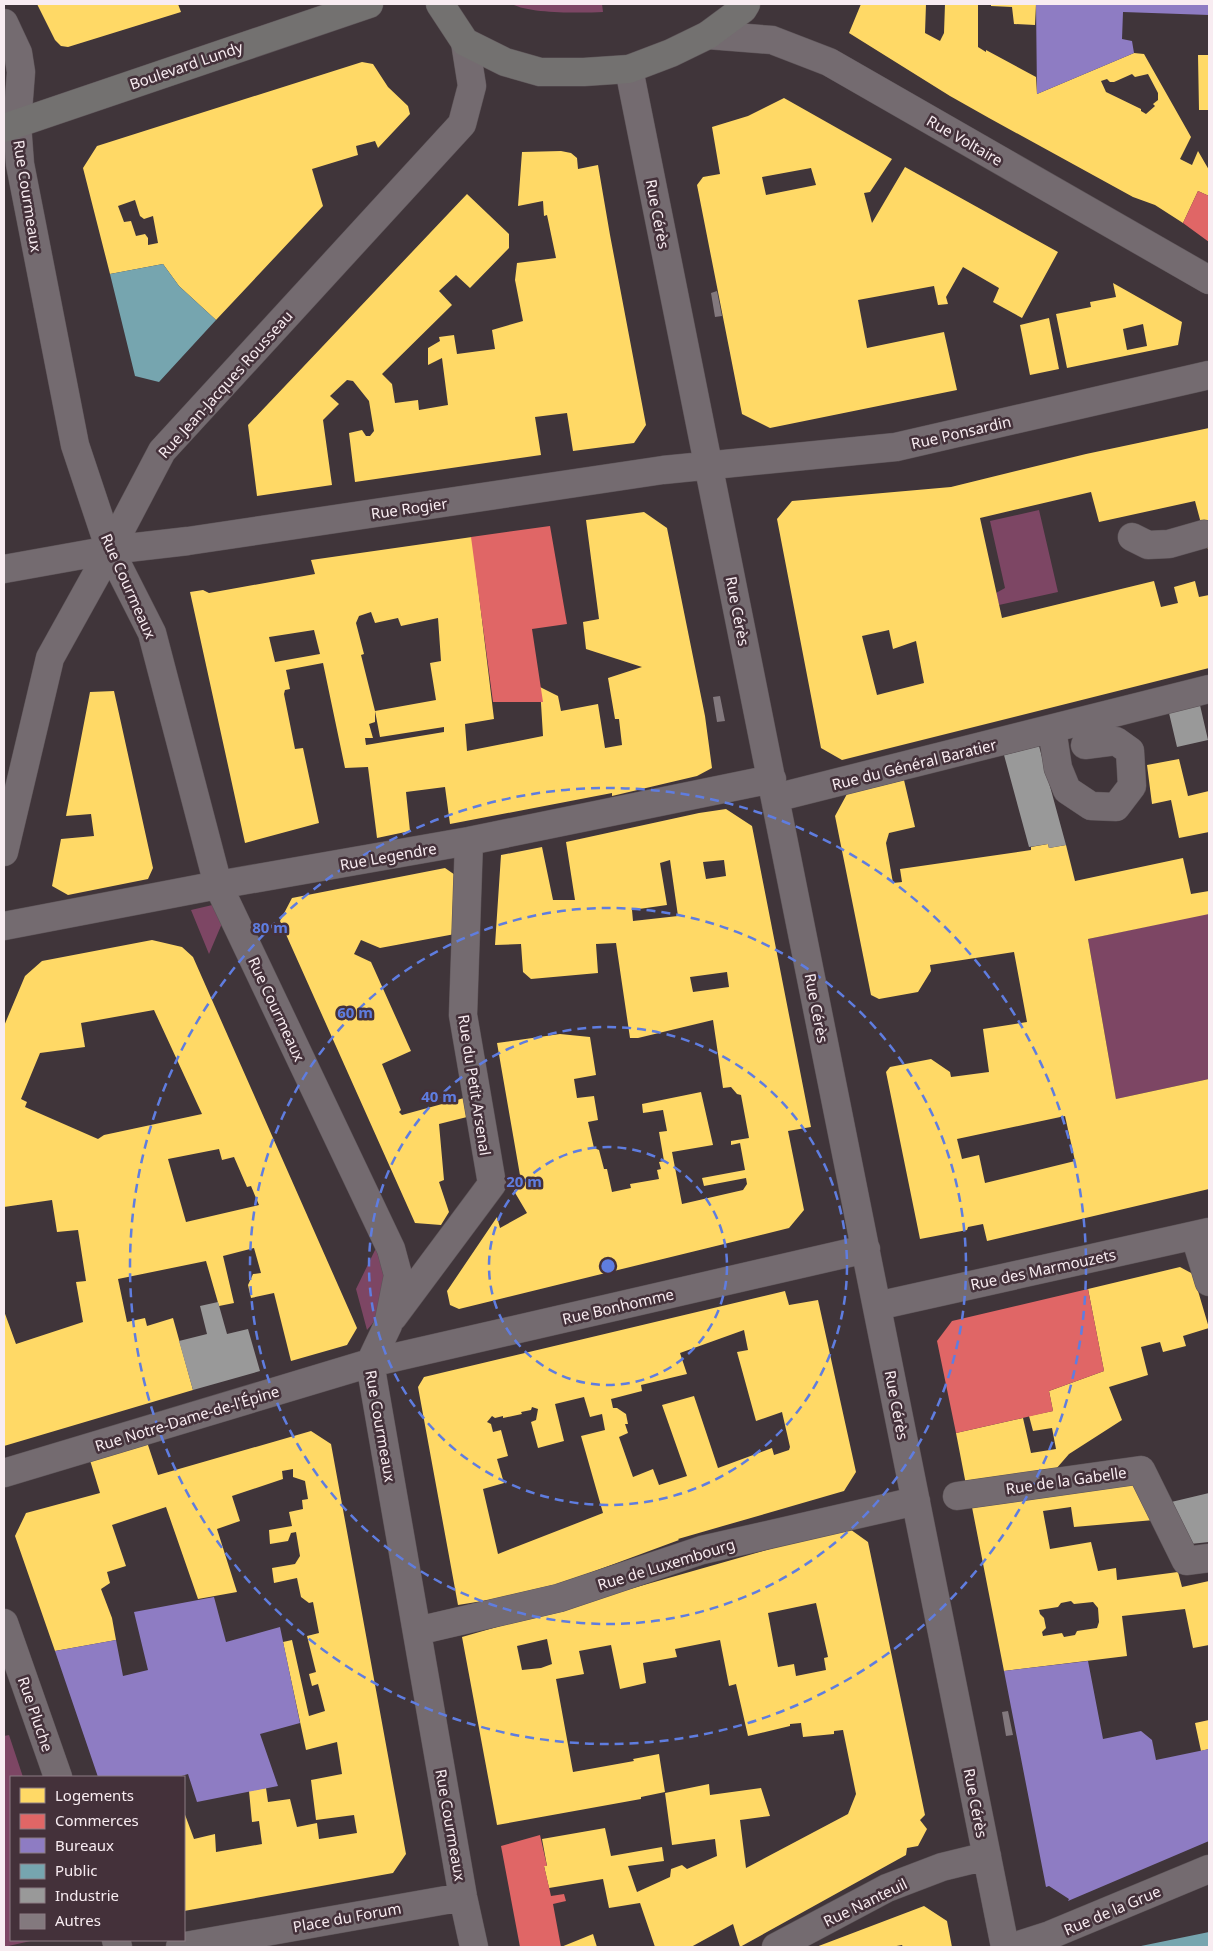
<svg xmlns="http://www.w3.org/2000/svg" width="1213" height="1951" viewBox="0 0 1213 1951" font-family="'Noto Sans',sans-serif">
  <style>
    .green { fill: #7d4664 }
    .homes { fill: #ffd966; fill-rule: evenodd }
    .shops { fill: #e06666 }
    .offices { fill: #8e7cc3 }
    .public { fill: #76a5af }
    .industry { fill: #999 }
    .building { fill: #83797e }
    .lines { fill: none; stroke-linecap: round; stroke-linejoin: round }
    .minor-casing { stroke: #5d5458; stroke-width: 29 }
    .major-casing { stroke: #5d5458; stroke-width: 29 }
    .minor { stroke: #746b70; stroke-width: 28 }
    .major { stroke: #737170; stroke-width: 28 }
    .ring { fill: none; stroke: #5f7de0; stroke-width: 2.5; stroke-dasharray: 9 6 }
    .labels { text-anchor: middle; dominant-baseline: central; stroke-width: 5; stroke-linejoin: round; paint-order: stroke }
    .street-label { font-size: 15px; fill: #f8ecf1; stroke: #44313a }
    .centre { fill: #5f7de0; stroke: #44313a; stroke-width: 2.5 }
    .ring-label { font-size: 15px; text-anchor: middle; font-weight: bold; fill: #5f7de0; stroke: #44313a; stroke-width: 5; stroke-linejoin: round; paint-order: stroke }
  </style>
  <rect width="100%" height="100%" fill="#40353a"/>
  <path class="green" d="M512,4H602L603,12C582,13 530,14 512,4Z
    M1039,510L1058,592L999,605L996,593L1005,588L990,521Z
    M221,903L226,914L209,954L191,910Z
    M1209,913V1079L1116,1099L1088,939Z
    M376,1248C386,1283 394,1301 367,1330L356,1289Z
    M9,1735L23,1777H11V1940H35L4,1947V1736Z"/>
  <path class="homes" d="M37,4H178L181,12L68,47L61,46L55,40Z
    M861,4H926L925,33L940,41L944,33L945,4H978V47L986,52V50L1036,77L1037,94L1134,53L1144,54L1191,137L1180,159L1192,165L1198,151L1209,170V196L1198,191L1183,223L1155,205L1133,197L989,118L950,96L849,33ZM1132,74L1135,77L1148,74L1158,93V100L1153,104L1155,106L1146,114L1141,111V109L1106,92L1101,81L1107,79L1110,82H1114Z
    M991,4H1036L1035,25L1014,24L1012,7L991,6Z
    M1198,55H1209V110H1199Z
    M362,62L373,64L388,87L408,106L410,114L378,148L375,141L356,146L358,155L312,169L323,206L216,320L179,286L163,264L110,274L83,168L97,146ZM135,200L140,216L144,219L153,216L158,243L148,245V238L145,234L136,236L131,221L124,222L118,206Z
    M784,98L892,159L870,192L864,193L872,223L905,167L1058,252L1022,318L993,302L999,288L963,267L946,297L948,304L938,305L934,286L858,300L867,348L944,332L957,390L770,428L742,414L697,185L703,177L720,174L712,127L748,116ZM811,168L816,185L766,195L762,177Z
    M561,151L571,153L577,158L578,169L598,165L610,235L646,425L634,443L573,451L567,413L535,417L541,455L355,482L349,433L362,430L366,436H370L374,431L369,401L353,381L347,380L330,396L339,404L323,420L332,485L257,496L248,425L467,194L509,234V248L470,288L456,275L439,291L452,305L382,374L392,384L395,403L418,400L419,410L448,405L442,358L428,365V348L440,341L439,337L454,335L457,354L495,349L492,330L523,321L515,280L517,263L556,258L547,215L544,216L543,201L518,206L522,152Z
    M1113,283L1182,322L1178,345L1067,368L1056,314L1091,307L1090,302L1116,297ZM1143,324L1147,346L1127,350L1123,329Z
    M1049,318L1059,369L1030,375L1020,325Z
    M1209,428V553L1195,501L1099,522L1091,492L980,518L1002,618L1154,581L1161,607L1178,603L1174,587L1195,581L1199,597L1209,595V668L842,760L821,748L777,519L792,501L951,487L1086,454ZM889,630L893,649L916,641L924,683L877,695L862,636Z
    M644,512L667,528L705,716L712,768L697,776L612,796V793L450,824L445,787L406,792L410,831L377,838L368,767L345,768L323,663L286,670L290,689L285,690L284,694L295,749L303,748L319,823L245,843L190,592L203,590L209,593L315,574L311,560L472,537L494,719L465,724L467,751L543,736L540,687L558,696L561,711L598,704L605,748L622,745L619,719H615L608,678L642,667L586,649L583,622L599,619L586,520ZM371,612L375,623L398,618L401,626L438,618L441,661L430,663L436,700L375,711L380,737L444,727V732L366,745L365,738H373L369,724L375,722V711L361,655L364,654L356,623L359,616ZM314,630L320,654L275,662L269,637Z
    M114,691L153,868L148,879L68,895L52,886L61,839L94,836L91,814L66,816L90,692Z
    M1179,759L1188,796L1209,791V832L1179,838L1171,800L1152,804L1147,765Z
    M904,780L915,827L889,833L886,843L893,883L902,882L900,869L1031,850V847L1048,844L1049,848L1066,845L1075,881L1183,858L1191,894L1209,891V914L1088,939L1116,1099L1209,1079V1189L987,1241L983,1224L968,1227L967,1230L920,1239L886,1072L890,1067L931,1059L950,1072L951,1077L989,1072L983,1029L1027,1022L1014,952L930,965L931,971L918,992L879,999L871,995L835,816L847,794ZM1065,1116L1075,1161L985,1183L979,1155L962,1159L957,1139Z
    M726,809L752,826L811,1127L788,1131L804,1210L789,1228L459,1309L450,1305L447,1291L497,1217L500,1228L527,1213L514,1191L521,1181L497,1043L560,1034L590,1037L596,1075L574,1079L577,1098L594,1096L598,1120L588,1122L594,1148L599,1150L604,1169H607L612,1192L631,1188L630,1184L659,1179L657,1170L661,1169L659,1162L664,1161L659,1132L667,1131L663,1110L643,1113L642,1104L701,1092L713,1145L672,1152L682,1204L743,1190L747,1184L746,1178L704,1186L702,1178L745,1170L740,1143L731,1145V1141L749,1138L741,1095L737,1094L731,1087L723,1088L713,1020L638,1038H630L616,943L596,944L598,973L531,979L523,972L521,944L495,945L501,855L542,847L553,900H575L566,842L699,813ZM670,860L678,916L633,921L632,910L667,905L660,863ZM724,860L726,876L706,879L703,862ZM727,972L729,987L693,992L690,977Z
    M445,868L458,877L455,934L380,948L361,940L354,954L371,962L411,1051L382,1064L401,1110L399,1112L402,1115L464,1098L467,1117L439,1124L444,1180L439,1182L449,1212L441,1225L415,1223L280,921L292,898Z
    M152,940L182,947L193,957L357,1328L347,1345L291,1361L274,1293L251,1298L248,1285L253,1274L261,1273L254,1248L223,1256L234,1303L219,1306L206,1261L118,1279L127,1322L145,1318L147,1326L173,1318L193,1390L4,1446V1311L16,1344L83,1322L76,1282L86,1281L78,1230L57,1232L52,1200L4,1207V1026L25,976L42,961ZM154,1010L202,1114L104,1135L98,1139L25,1107L27,1102L21,1099L40,1053L85,1047L81,1023ZM219,1149L222,1160L234,1157L247,1187L251,1186L259,1205L186,1222L168,1159Z
    M1180,1267L1193,1274L1209,1328L1183,1336L1186,1346L1163,1352L1160,1342L1141,1347L1148,1375L1109,1387L1122,1420L1069,1454L1049,1477L967,1490L956,1433L1023,1418L1031,1453L1056,1449L1052,1428L1033,1431L1029,1416L1053,1411L1049,1391L1104,1371L1088,1289Z
    M785,1291L789,1305L818,1300L856,1472L844,1491L678,1539L679,1540L538,1592L458,1605L418,1387L424,1377ZM744,1330L748,1350L737,1352L756,1421L782,1412L790,1447L789,1450L774,1455L772,1448L718,1468L694,1396L662,1405L687,1476L659,1485L653,1469L633,1477L619,1437L628,1433L625,1424H628L626,1414L617,1408H613L611,1399L642,1391L641,1385L687,1374L680,1353ZM584,1397L590,1417L602,1414L605,1430L581,1436L603,1513L498,1554L483,1489L504,1483L497,1459L508,1456L501,1430L493,1432L491,1424L487,1422L492,1416L495,1418L503,1416V1418L522,1414L521,1412L531,1410L532,1407L538,1409L536,1420L531,1422L538,1448L564,1441L555,1404Z
    M311,1431L331,1444L406,1854L393,1873L184,1911V1812L194,1839L215,1834L216,1852L262,1844L259,1821L252,1822L249,1791L266,1788L268,1802L290,1799L297,1827L317,1823L319,1839L357,1833L354,1815L316,1820L311,1780L342,1774L337,1742L306,1750L283,1642L292,1640L309,1716L325,1711L318,1684L312,1686L309,1674L316,1672L307,1636L319,1633L313,1602L309,1603L301,1597L297,1578L274,1583L272,1568L295,1564L300,1556L296,1532L291,1533L288,1541L270,1544L269,1530L292,1526L289,1512L303,1509L302,1500L308,1499L305,1481L293,1477V1469L282,1471L283,1479L232,1496L240,1521L217,1529L237,1592L198,1599L166,1507L112,1525L126,1566L107,1572L110,1583L101,1589L112,1618L116,1640L55,1651L15,1536L26,1513L100,1493L89,1457L146,1439L158,1475Z
    M1133,1477L1154,1520L1074,1527L1071,1507L1043,1511L1050,1549L1091,1542L1098,1571L1116,1568L1117,1580L1178,1572L1182,1587L1209,1581V1645L1193,1648L1185,1609L1122,1616L1127,1656L1004,1671L970,1497ZM1071,1601L1074,1604L1093,1602L1098,1608L1099,1622L1097,1628L1077,1631L1075,1635L1064,1637L1062,1633L1043,1636L1042,1632L1046,1628L1044,1618L1040,1614L1039,1610L1058,1607L1061,1603Z
    M847,1527L868,1542L925,1815L920,1820L927,1829L918,1846L907,1848L906,1855L740,1947L733,1924L691,1947H655L640,1903L609,1908L603,1879L549,1888L544,1866H547L542,1839L605,1828L611,1856L662,1847L664,1861L628,1866L637,1892L670,1877L671,1869L682,1865L687,1869L717,1856L715,1839L672,1845L665,1793L709,1784L710,1795L761,1788L770,1816L740,1820L746,1868L848,1814L856,1794L843,1730L834,1731V1734L803,1737L801,1723L790,1724V1726L748,1736L736,1684L729,1686L720,1640L675,1649L677,1657L643,1663L646,1683L620,1689L611,1645L579,1651L584,1674L556,1679L573,1772L634,1761L633,1759L659,1754L665,1792L641,1797V1799L497,1825L462,1637ZM816,1603L828,1657L824,1658L826,1670L796,1676L794,1664L778,1667L768,1613ZM547,1639L552,1664L541,1668L522,1670L517,1646Z
    M1209,1720V1749L1201,1751L1195,1723Z
    M924,1906L947,1921L952,1947H903L902,1945L891,1947H816Z
    M593,1934L597,1947H561Z"/>
  <path class="shops" d="M1198,191L1209,196V242L1183,223Z
    M550,526L567,624L532,629L543,702H493L471,537Z
    M1088,1289L1104,1371L1049,1391L1053,1411L956,1433L937,1341L952,1321Z
    M540,1835L547,1866H544L551,1896L564,1894L566,1901L553,1904L561,1947H520L501,1846Z"/>
  <path class="offices" d="M1036,4H1209V15L1123,12L1122,39L1132,41L1134,53L1037,94Z
    M214,1597L226,1642L280,1627L300,1723L260,1734L278,1786L197,1802L188,1774L178,1777H98L55,1651L116,1640L123,1676L148,1670L134,1612Z
    M1088,1661L1103,1739L1141,1731L1152,1740L1156,1760L1209,1749V1841L1068,1901L1069,1899L1049,1886L1046,1887L1004,1671Z"/>
  <path class="public" d="M163,264L179,286L216,320L159,382L135,376L110,274Z
    M1209,1932V1947H1141V1946Z"/>
  <path class="industry" d="M1200,705L1208,740L1177,747L1169,713Z
    M1039,746L1066,845L1049,848L1048,844L1029,847L1004,755Z
    M218,1302L227,1334L248,1329L260,1371L193,1390L179,1341L207,1334L200,1306Z
    M1209,1493V1542L1190,1544L1167,1503Z"/>
  <path class="building" d="M717,291L722,316L715,317L711,293Z
    M720,696L725,721L717,722L713,697Z
    M1008,1711L1013,1735L1006,1736L1002,1712Z"/>
  <g class="lines">
    <g class="minor-casing">
      <path id="minor" d="M4,23L18,53L21,72L17,124L20,164L75,445L110,550L152,633L218,885L391,1249L398,1275L388,1325L370,1363L463,1897L474,1947
        M708,35L772,40L829,62L1209,280
        M629,69L1005,1947
        M1132,537L1148,545L1169,544L1204,534
        M4,569L110,550L188,541L663,470L896,447L1209,375
        M1052,729L1058,768L1067,790L1091,806L1116,807L1132,786L1130,751L1116,741L1085,745
        M775,798L1209,689
        M4,852L50,658L110,550L162,451L462,124L472,86L465,42
        M4,926L218,885L469,841L772,779
        M1195,1236L1209,1282
        M877,1306L1209,1232
        M393,1317L492,1184L463,1015L469,841
        M4,1473L370,1363L866,1249
        M957,1496L1141,1470L1186,1561L1209,1558
        M4,1623L58,1777
        M417,1631L559,1598L702,1550L916,1501
        M116,1940L118,1947
        M180,1947L463,1897
        M776,1947L887,1888L942,1867L987,1856
        M1013,1947L1050,1935L1209,1869"/>
    </g>
    <g class="major-casing">
      <path id="major" d="M440,4L465,42L505,62L540,72H584L629,69L671,53L708,35L743,9L746,4
        M4,128L369,4"/>
    </g>
    <use href="#minor" class="minor"/>
    <use href="#major" class="major"/>
  </g>
  <g class="ring">
    <circle cx="608" cy="1266" r="119"/>
    <circle cx="608" cy="1266" r="239"/>
    <circle cx="608" cy="1266" r="358"/>
    <circle cx="608" cy="1266" r="478"/>
  </g>
  <g class="labels">
    <g class="street-label">
      <text transform="translate(186 65) rotate(-19)">Boulevard Lundy</text>
      <text transform="translate(965 140) rotate(30)">Rue Voltaire</text>
      <text transform="translate(28 196) rotate(81)">Rue Courmeaux</text>
      <text transform="translate(658 214) rotate(79)">Rue Cérès</text>
      <text transform="translate(225 384) rotate(-48)">Rue Jean-Jacques Rousseau</text>
      <text transform="translate(961 432) rotate(-13)">Rue Ponsardin</text>
      <text transform="translate(409 508) rotate(-8)">Rue Rogier</text>
      <text transform="translate(129 586) rotate(66)">Rue Courmeaux</text>
      <text transform="translate(738 611) rotate(79)">Rue Cérès</text>
      <text transform="translate(914 764) rotate(-14)">Rue du Général Baratier</text>
      <text transform="translate(388 856) rotate(-10)">Rue Legendre</text>
      <text transform="translate(817 1008) rotate(79)">Rue Cérès</text>
      <text transform="translate(277 1009) rotate(65)">Rue Courmeaux</text>
      <text transform="translate(475 1085) rotate(81)">Rue du Petit Arsenal</text>
      <text transform="translate(1043 1269) rotate(-12)">Rue des Marmouzets</text>
      <text transform="translate(618 1306) rotate(-13)">Rue Bonhomme</text>
      <text transform="translate(897 1405) rotate(79)">Rue Cérès</text>
      <text transform="translate(187 1418) rotate(-17)">Rue Notre-Dame-de-l'Épine</text>
      <text transform="translate(381 1426) rotate(80)">Rue Courmeaux</text>
      <text transform="translate(1066 1480) rotate(-8)">Rue de la Gabelle</text>
      <text transform="translate(666 1564) rotate(-17)">Rue de Luxembourg</text>
      <text transform="translate(36 1714) rotate(71)">Rue Pluche</text>
      <text transform="translate(976 1803) rotate(79)">Rue Cérès</text>
      <text transform="translate(451 1825) rotate(80)">Rue Courmeaux</text>
      <text transform="translate(865 1902) rotate(-26)">Rue Nanteuil</text>
      <text transform="translate(1112 1910) rotate(-23)">Rue de la Grue</text>
      <text transform="translate(347 1917) rotate(-10)">Place du Forum</text>
    </g>
  </g>
  <circle cx="608" cy="1266" r="8" class="centre"/>
  <g class="ring-label">
    <text x="270" y="933">80 m</text>
    <text x="355" y="1018">60 m</text>
    <text x="439" y="1102">40 m</text>
    <text x="524" y="1187">20 m</text>
  </g>
  <rect width="1213" height="1951" fill="none" stroke="#f8ecf1" stroke-width="10"/>
  <rect x="10" y="1776" width="175" height="165" fill="#44313a" stroke="#8c7c83"/>
  <rect x="20" y="1788" width="25" height="15" fill="#ffd966" stroke="#8c7c83"/>
  <text x="55" y="1801" font-size="15" fill="#f8ecf1">Logements</text>
  <rect x="20" y="1814" width="25" height="15" fill="#e06666" stroke="#8c7c83"/>
  <text x="55" y="1826" font-size="15" fill="#f8ecf1">Commerces</text>
  <rect x="20" y="1838" width="25" height="15" fill="#8e7cc3" stroke="#8c7c83"/>
  <text x="55" y="1851" font-size="15" fill="#f8ecf1">Bureaux</text>
  <rect x="20" y="1864" width="25" height="15" fill="#76a5af" stroke="#8c7c83"/>
  <text x="55" y="1876" font-size="15" fill="#f8ecf1">Public</text>
  <rect x="20" y="1888" width="25" height="15" fill="#999999" stroke="#8c7c83"/>
  <text x="55" y="1901" font-size="15" fill="#f8ecf1">Industrie</text>
  <rect x="20" y="1914" width="25" height="15" fill="#83797e" stroke="#8c7c83"/>
  <text x="55" y="1926" font-size="15" fill="#f8ecf1">Autres</text>
</svg>
